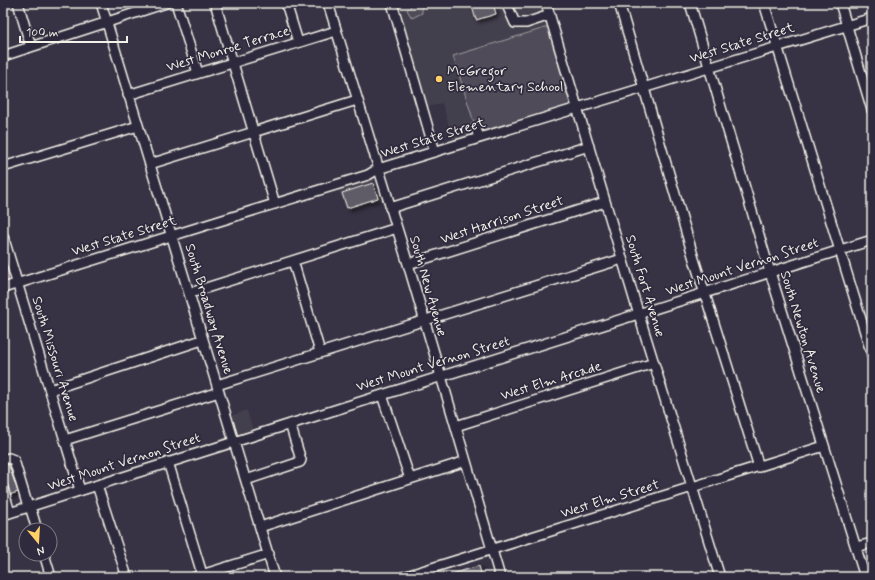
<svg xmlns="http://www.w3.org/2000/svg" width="875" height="580" viewBox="0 0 875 580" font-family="Mynerve,sans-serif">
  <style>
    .built { fill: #433f4e }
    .green { fill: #504b59; stroke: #a29ea0 }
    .building { fill: #5f5c67; stroke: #f4f1e8; filter: url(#shadow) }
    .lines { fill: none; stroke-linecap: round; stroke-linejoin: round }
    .minor-casing { stroke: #f4f1e8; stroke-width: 12 }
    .minor { stroke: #2f2a3d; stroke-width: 9 }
    .poi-dot { fill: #ffd166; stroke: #2f2a3d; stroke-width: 1.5 }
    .labels { text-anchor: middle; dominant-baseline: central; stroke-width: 3.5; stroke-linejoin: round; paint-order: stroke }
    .street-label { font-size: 14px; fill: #f4f1e8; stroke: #2f2a3d }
    .poi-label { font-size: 14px; fill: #f4f1e8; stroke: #2f2a3d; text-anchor: start }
  </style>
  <defs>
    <filter id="shadow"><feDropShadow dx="2.5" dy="2.5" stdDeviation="2" flood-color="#0009"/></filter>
  </defs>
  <rect width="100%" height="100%" fill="#373244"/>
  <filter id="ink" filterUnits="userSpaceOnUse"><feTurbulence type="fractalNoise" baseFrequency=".025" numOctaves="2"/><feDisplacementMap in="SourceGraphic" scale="8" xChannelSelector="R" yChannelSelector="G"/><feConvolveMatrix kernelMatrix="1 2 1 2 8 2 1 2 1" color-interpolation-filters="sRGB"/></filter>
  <g filter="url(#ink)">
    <path class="built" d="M394,3H541L548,27L454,56L478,135L454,143L442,103L425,108Z
      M374,179L376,181L382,200L346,211L338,189Z
      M247,410L253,431L239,434L235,431L231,416Z"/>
    <path class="green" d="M414,3H422V13L412,18L407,10Z
      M548,27L570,104L567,107L478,135L453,56Z"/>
    <path class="building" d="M471,3H493L496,14L476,20Z
      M373,183L378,198L347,208L342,193Z
      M8,463L18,492L9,495L3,477V464Z
      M479,566L482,577H452L451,574Z"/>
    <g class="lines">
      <g class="minor-casing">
        <path id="minor" d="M18,3L31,47
          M101,3L275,577
          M176,3L198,73
          M215,3L275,204
          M286,3L298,42
          M328,3L408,264L500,577
          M392,3L435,152
          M506,3L515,23H526L550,15
          M546,3L639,315L720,577
          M619,3L694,259L759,467
          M690,3L770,272L865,577
          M764,3L872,355
          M840,3L872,110
          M3,56L166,3
          M128,95L336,31
          M476,128L479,138
          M150,164L357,100
          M3,167L138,126
          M390,208L589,146
          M3,236L80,490
          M293,261L320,352
          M408,264L605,202
          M3,288L368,175L378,169L872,18
          M190,293L397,228
          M217,385L622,259
          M50,390L202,340
          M382,395L410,479
          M456,426L654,363
          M65,440L219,392
          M3,460L9,458L14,460L28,507
          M168,462L203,577
          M246,480L300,462L301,460L290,424
          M97,485L127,577
          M3,488L10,513
          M30,506L37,530
          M3,515L872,240
          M260,527L466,461
          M856,547L872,543
          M44,554L51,577
          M195,577L269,554
          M403,577L824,446"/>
      </g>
      <use href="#minor" class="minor"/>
    </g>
  </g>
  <circle class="poi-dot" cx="439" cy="79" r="4"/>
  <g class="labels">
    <g class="street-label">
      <text transform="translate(742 43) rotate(-17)">West State Street</text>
      <text transform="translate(228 49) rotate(-17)">West Monroe Terrace</text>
      <text transform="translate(433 138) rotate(-17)">West State Street</text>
      <text transform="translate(502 220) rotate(-18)">West Harrison Street</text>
      <text transform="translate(124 236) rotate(-17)">West State Street</text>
      <text transform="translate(742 267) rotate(-18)">West Mount Vernon Street</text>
      <text transform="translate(428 286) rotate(74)">South New Avenue</text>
      <text transform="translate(645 286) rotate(73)">South Fort Avenue</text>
      <text transform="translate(209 309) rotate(73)">South Broadway Avenue</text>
      <text transform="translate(803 332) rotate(73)">South Newton Avenue</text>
      <text transform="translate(55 359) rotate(73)">South Missouri Avenue</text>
      <text transform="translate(433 364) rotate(-17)">West Mount Vernon Street</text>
      <text transform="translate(551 381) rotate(-17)">West Elm Arcade</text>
      <text transform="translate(124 462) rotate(-18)">West Mount Vernon Street</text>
      <text transform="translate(610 499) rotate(-17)">West Elm Street</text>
    </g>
    <g class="poi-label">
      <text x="447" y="71">McGregor<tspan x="447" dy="16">Elementary School</tspan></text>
    </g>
  </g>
  <rect width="875" height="580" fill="none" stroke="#2f2a3d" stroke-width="16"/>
  <rect x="8" y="8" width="859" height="564" fill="none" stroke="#f4f1e8" stroke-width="1.5" filter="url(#ink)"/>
  <g transform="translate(38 542) rotate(162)"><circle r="19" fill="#2f2a3d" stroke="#7e7a81"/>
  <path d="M0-3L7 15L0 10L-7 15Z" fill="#ffd166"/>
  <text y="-6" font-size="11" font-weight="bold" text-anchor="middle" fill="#f4f1e8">N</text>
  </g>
  <path d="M20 36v6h107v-6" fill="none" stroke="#f4f1e8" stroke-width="2"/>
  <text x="26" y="36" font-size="12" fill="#f4f1e8" stroke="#2f2a3d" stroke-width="3" paint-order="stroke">100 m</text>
</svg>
